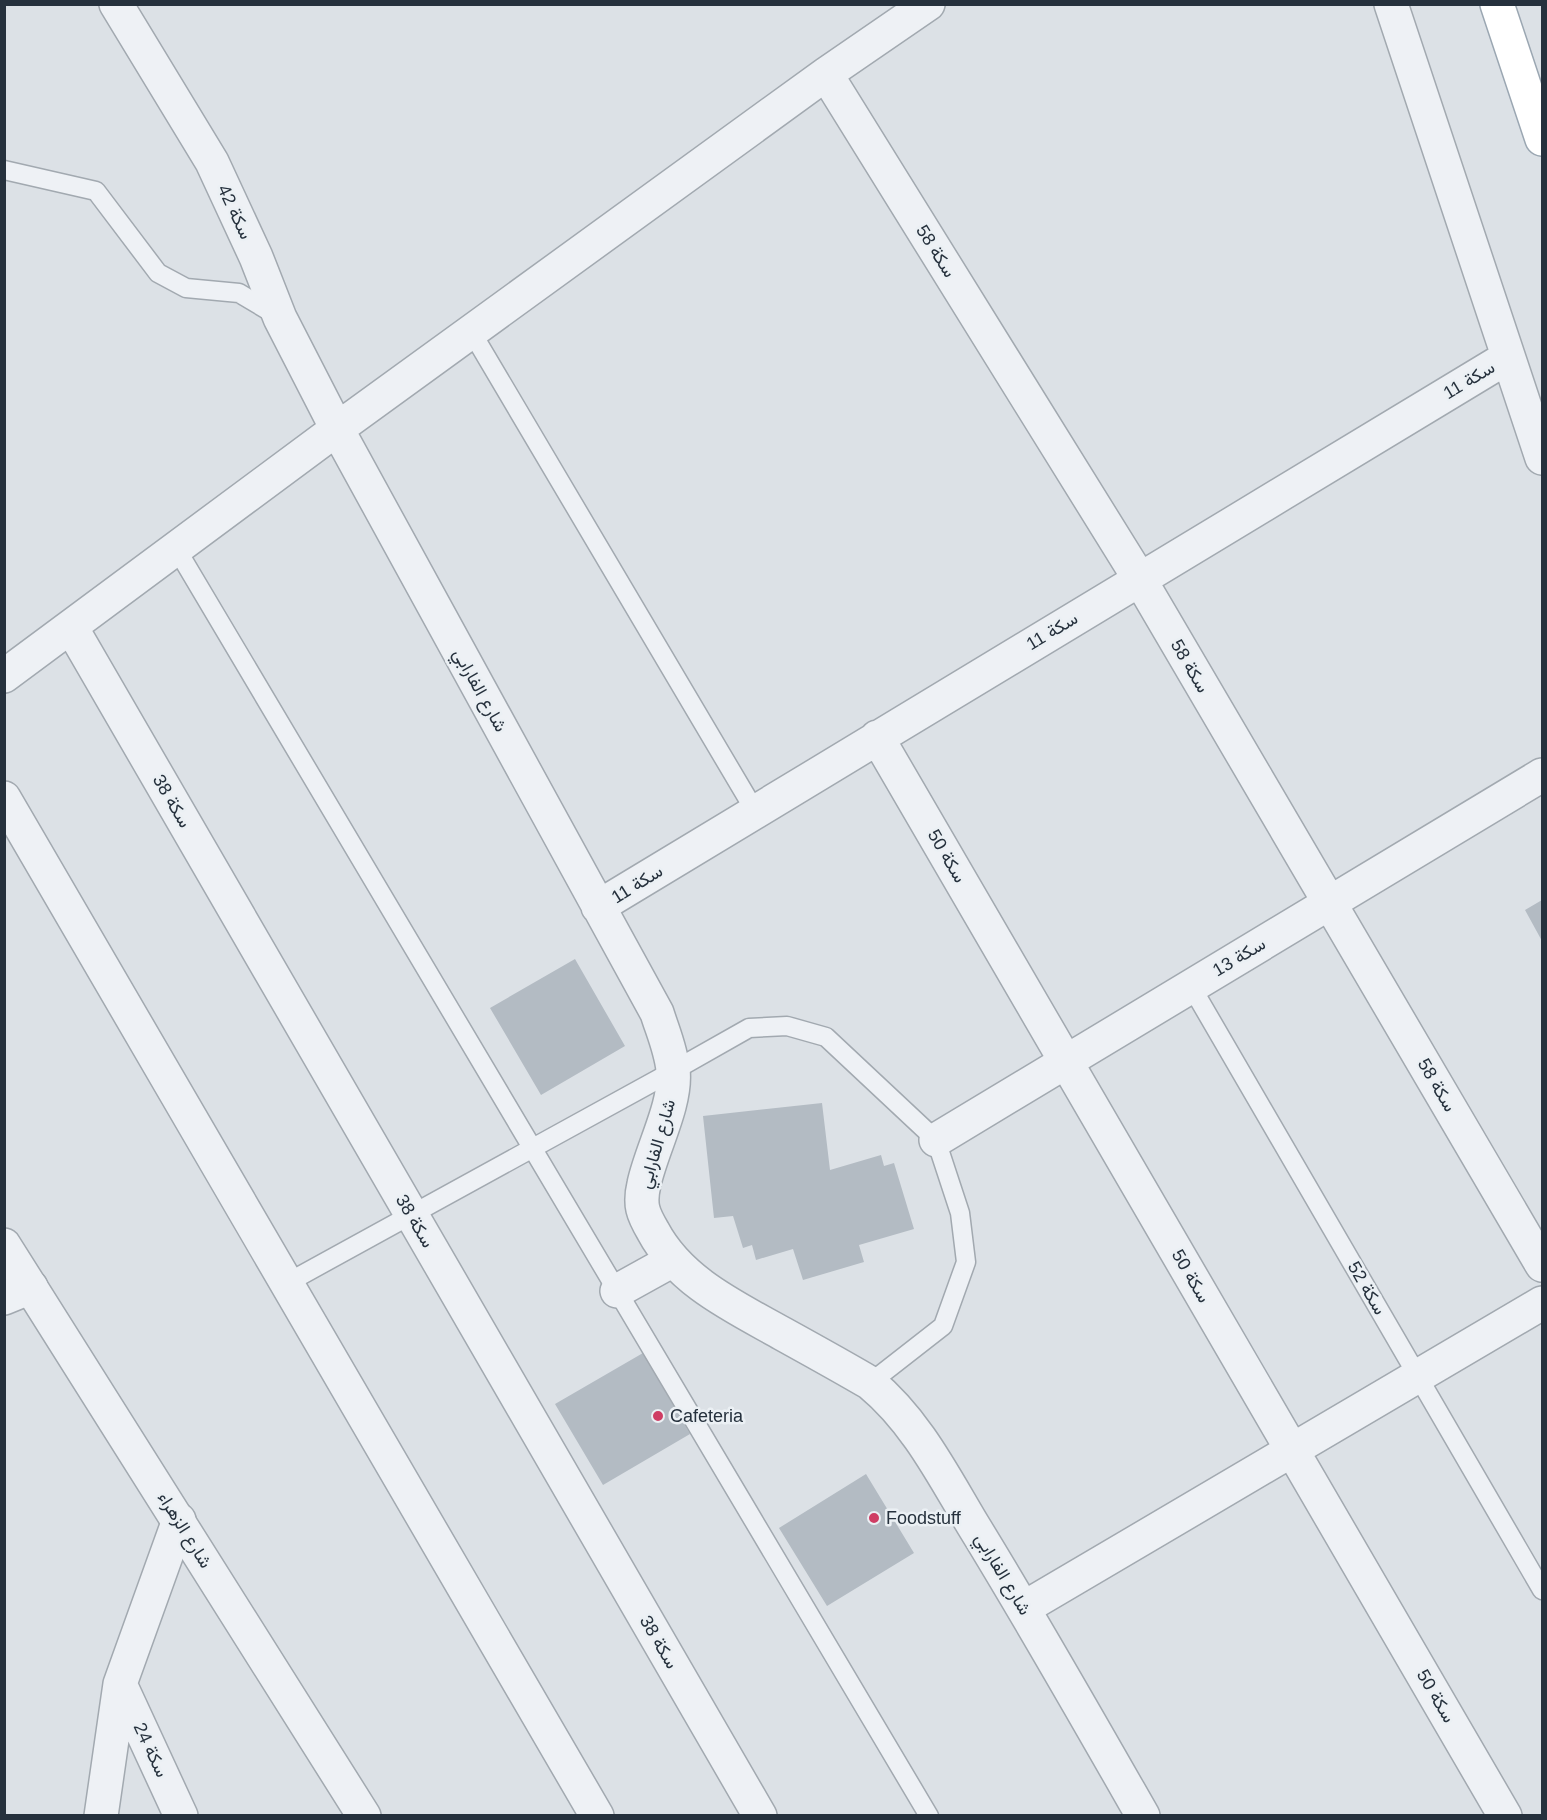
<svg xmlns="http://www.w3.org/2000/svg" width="1547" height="1820" viewBox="0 0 1547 1820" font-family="Helvetica,Vazirmatn,sans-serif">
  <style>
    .building { fill: #b3bbc3 }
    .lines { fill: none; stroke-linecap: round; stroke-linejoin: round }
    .service-casing { stroke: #a2a9b0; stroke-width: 21 }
    .minor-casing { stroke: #a2a9b0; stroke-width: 36 }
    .tertiary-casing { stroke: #a2a9b0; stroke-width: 36 }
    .primary-casing { stroke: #9ba7b2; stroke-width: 36 }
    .service { stroke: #eef1f5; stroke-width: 18 }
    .minor { stroke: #eef1f5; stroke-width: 33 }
    .tertiary { stroke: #eef1f5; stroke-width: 33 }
    .primary { stroke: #fff; stroke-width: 33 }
    .poi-dot { fill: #cf3d64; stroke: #ebf0f4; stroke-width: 2 }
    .labels { text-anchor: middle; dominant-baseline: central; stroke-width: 5; stroke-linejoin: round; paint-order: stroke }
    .street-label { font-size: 18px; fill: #26313d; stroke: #ebf0f4 }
    .poi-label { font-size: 18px; fill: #26313d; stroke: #ebf0f4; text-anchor: start }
  </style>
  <rect width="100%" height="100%" fill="#dce1e6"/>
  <path class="building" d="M1542,900V941L1525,910Z
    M575,959L625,1046L541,1095L490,1008Z
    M822,1103L830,1170L881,1155L884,1166L894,1163L914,1229L859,1245L864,1262L803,1280L793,1249L756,1260L752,1245L743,1248L733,1216L714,1218L703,1116Z
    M643,1353L690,1434L603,1485L555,1404Z
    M866,1474L914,1553L827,1606L779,1528Z"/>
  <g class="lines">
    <g class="service-casing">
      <path id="service" d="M4,170L96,191L158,273L186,288L239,293L276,315
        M471,331L755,811
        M176,548L929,1816
        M1191,986L1542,1590
        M287,1283L673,1071L749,1028L787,1026L826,1037L936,1140L960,1213L966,1262L943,1326L870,1383"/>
    </g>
    <g class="minor-casing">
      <path id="minor" d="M116,4L212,162L256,257L280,318L337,429L657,1013C663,1032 671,1050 673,1070C677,1104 651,1150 644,1184C639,1205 643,1214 653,1231C680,1282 735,1307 783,1334C812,1350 841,1366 870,1383C916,1421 943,1475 973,1525C1032,1621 1087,1718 1143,1816
        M1391,4L1542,458
        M826,74L1139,578L1542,1265
        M71,627L760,1816
        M4,676L337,429L826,74L928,4
        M877,737L1505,1816
        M4,798L597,1816
        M598,907L1508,357
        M936,1140L1542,775
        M617,1291L673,1260
        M4,1298L31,1287
        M1024,1608L1542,1303
        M120,1684L181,1816
        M101,1816L120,1684L179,1520"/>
    </g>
    <g class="tertiary-casing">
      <path id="tertiary" d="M4,1245L364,1816"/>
    </g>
    <g class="primary-casing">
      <path id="primary" d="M1497,4L1542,139"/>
    </g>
    <use href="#service" class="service"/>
    <use href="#minor" class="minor"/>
    <use href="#tertiary" class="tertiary"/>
    <use href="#primary" class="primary"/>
  </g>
  <g class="poi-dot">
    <circle cx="658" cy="1416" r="6"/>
    <circle cx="874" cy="1518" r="6"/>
  </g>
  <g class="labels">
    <g class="street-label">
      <text transform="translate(235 212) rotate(65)">سكة 42</text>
      <text transform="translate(936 251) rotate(58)">سكة 58</text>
      <text transform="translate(1469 380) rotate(-31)">سكة 11</text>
      <text transform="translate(1052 631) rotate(-31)">سكة 11</text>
      <text transform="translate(1190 666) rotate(60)">سكة 58</text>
      <text transform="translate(480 690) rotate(61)">شارع الفارابي</text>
      <text transform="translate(172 801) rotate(60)">سكة 38</text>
      <text transform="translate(947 856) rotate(60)">سكة 50</text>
      <text transform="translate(637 884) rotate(-32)">سكة 11</text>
      <text transform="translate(1239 957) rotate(-31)">سكة 13</text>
      <text transform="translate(1437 1085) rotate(60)">سكة 58</text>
      <text transform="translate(657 1144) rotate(-74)">شارع الفارابي</text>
      <text transform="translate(415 1221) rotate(60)">سكة 38</text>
      <text transform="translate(1191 1276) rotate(60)">سكة 50</text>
      <text transform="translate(1367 1288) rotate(60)">سكة 52</text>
      <text transform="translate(185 1530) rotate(58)">شارع الزهراء</text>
      <text transform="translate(1003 1574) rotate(59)">شارع الفارابي</text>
      <text transform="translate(659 1642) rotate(60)">سكة 38</text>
      <text transform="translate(1436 1696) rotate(60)">سكة 50</text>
      <text transform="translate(151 1750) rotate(65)">سكة 24</text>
    </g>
    <g class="poi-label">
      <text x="670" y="1416">Cafeteria</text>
      <text x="886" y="1518">Foodstuff</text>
    </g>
  </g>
  <rect width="1547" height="1820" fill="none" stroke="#26313d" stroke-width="12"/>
</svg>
